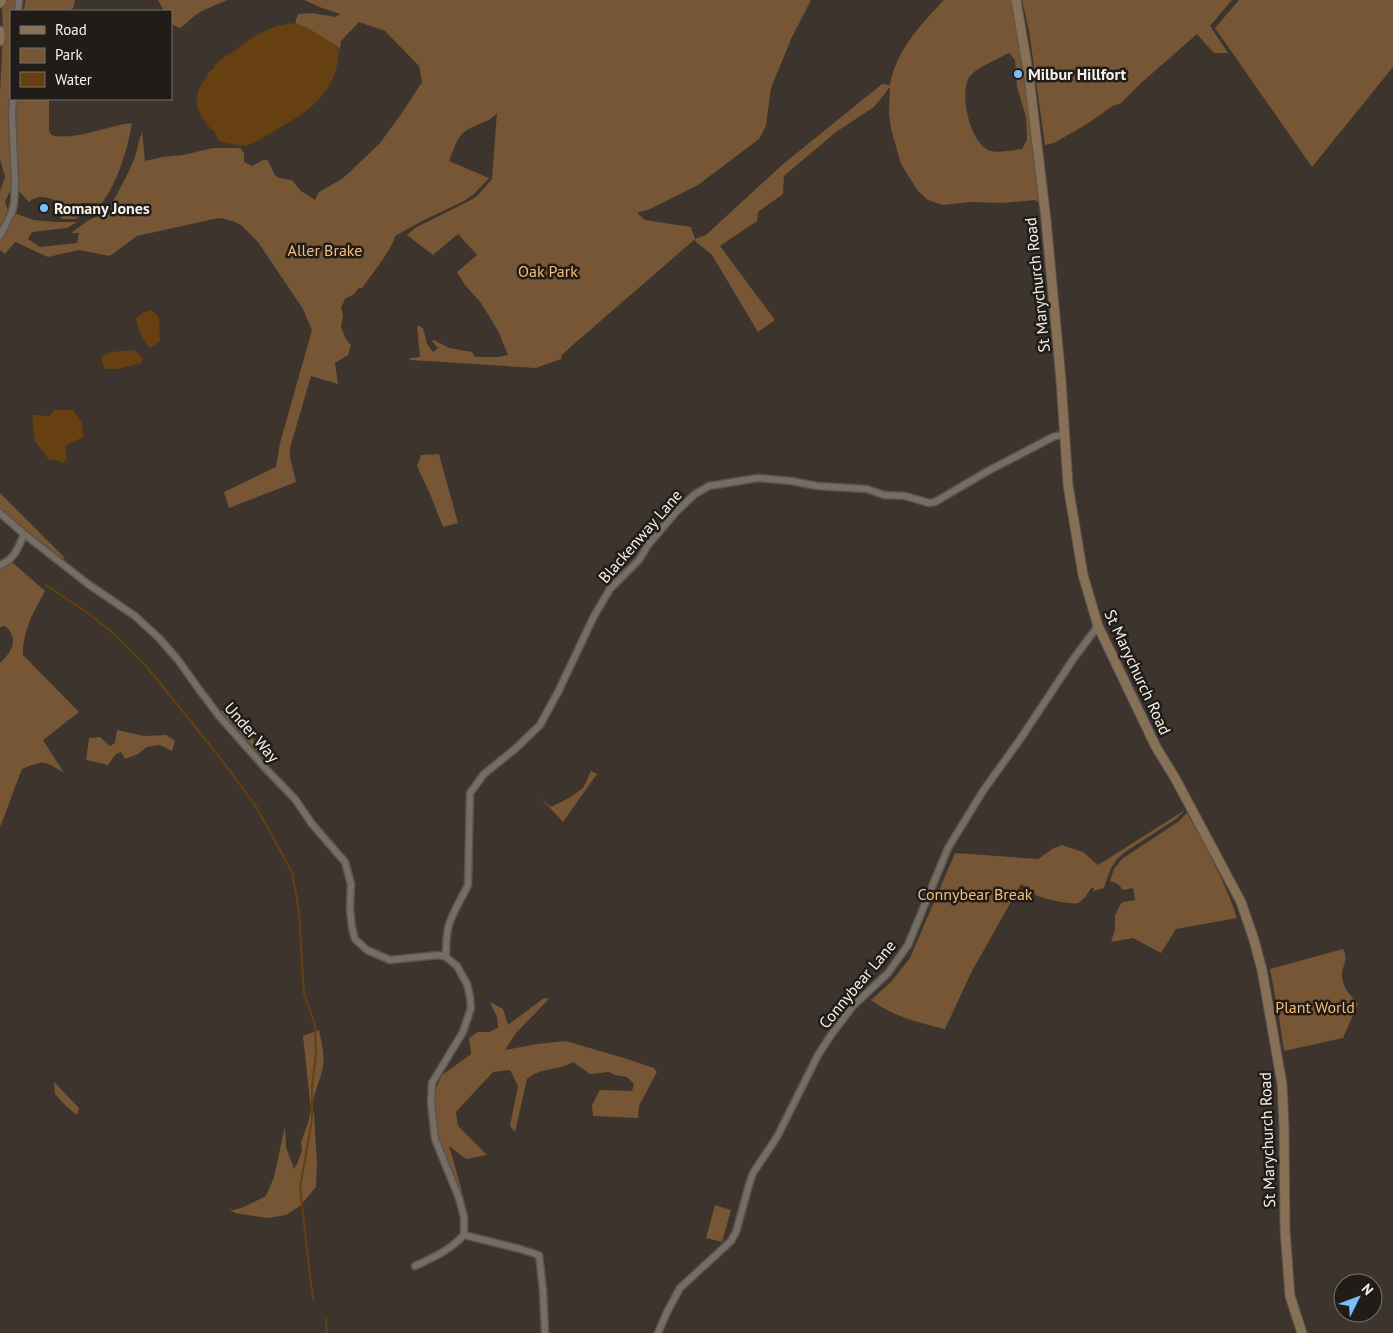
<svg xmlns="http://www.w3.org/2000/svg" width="1393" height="1333" viewBox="0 0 1393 1333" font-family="'PT Sans',sans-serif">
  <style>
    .green { fill: #765635; fill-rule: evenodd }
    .water { fill: #664011 }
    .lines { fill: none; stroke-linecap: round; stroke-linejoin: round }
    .stream { stroke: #664011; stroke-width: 2 }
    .street-casing { stroke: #5a534d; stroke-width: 9 }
    .secondary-casing { stroke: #5a534d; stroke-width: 11 }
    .street { stroke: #766d64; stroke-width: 6 }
    .secondary { stroke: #877056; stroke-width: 9 }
    .poi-dot { fill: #7cbef9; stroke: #201d19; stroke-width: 2 }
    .labels { text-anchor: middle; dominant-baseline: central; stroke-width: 5; stroke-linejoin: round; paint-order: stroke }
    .poi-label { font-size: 16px; font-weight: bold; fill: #f6f1ec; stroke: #201d19; text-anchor: start }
    .park-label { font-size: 16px; fill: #f9bb79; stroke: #201d19 }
    .street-label { font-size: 16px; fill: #f6f1ec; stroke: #201d19 }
  </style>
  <rect width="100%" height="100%" fill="#3c342d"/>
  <path class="green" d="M4,0H15V11H11V189L5,202L8,210L0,227V191L5,177L0,159V92L3,33L2,5Z
    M25,0H75C75,1 74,7 73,8C69,13 32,11 24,11Z
    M158,0H228C216,5 203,9 193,17C188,21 185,25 180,28L173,25L171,21V11H164Z
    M304,0H811L791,39L771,88L766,126L759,139L698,185L650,209L637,213L645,220L691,227L695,239L706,235L782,165L882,84L890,85C896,51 921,24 944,0H1013L1018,22L1041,204L1035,200L1003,203L971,202L942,205L928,200L918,191L901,164L891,129L889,113L890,87L874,107L836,132L784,176L783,194L758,212L757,221L720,246L775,320L758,332L712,255L694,240L574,344L562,355L561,359L536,368L410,360V358L420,357L417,326H419L423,328L427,344L433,352L438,348L432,341L434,340L449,348L472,352L475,357H498L508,355L498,331L481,303L465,285L457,272L477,255L458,234L433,255L407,235L415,228L469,201L476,197L492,179L497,113C488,124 473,124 463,133C456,139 453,152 449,161L489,178L474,194L464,201L422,221L395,236C392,250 371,275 362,288H359L354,294L345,299L341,308L343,315L341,327L346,339L351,345L348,355L335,363L338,384L311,376L290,448V458L296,482L229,508L224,492L276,467L280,443L312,330L303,309L258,242L241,225L235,222L222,218L214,219L137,236L110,256L79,250L48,257L15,242L5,254L0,250V236L12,212L33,220L55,222H77L67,228L32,232L28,239L40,247L77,243L79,233H71L89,220L105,213L116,196L127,175L134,160L142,131L145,161L162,157L183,155L213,148H240L244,153V162L252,166L263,160H267C272,165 273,176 279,178C283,179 288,179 292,180L301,191L315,200L319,192L342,179L355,167L380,143L402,113L422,82L419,66L385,31L359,22L341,41L339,53V48L337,46L308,29L295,23L298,14L312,13L335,17L340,14L322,8ZM1009,53L1015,60L1017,87L1026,117L1027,140L1022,149C1012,150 1000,153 991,151C970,145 958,92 970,76C975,69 1001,57 1009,53Z
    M1022,0H1232L1210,26L1228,53H1214L1197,34L1140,84L1120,104L1114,105L1087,124L1054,143L1045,145L1029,31Z
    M1239,0H1393V67L1312,167L1215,28Z
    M13,99H49V131L51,135L55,136C81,139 106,126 132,123C128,148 117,185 101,204L82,203L81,216L75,219H61V203C50,198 39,193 29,202C24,197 20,191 15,188Z
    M439,454L458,523L443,527L430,494L417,466L421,455Z
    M0,493L65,558L56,559L0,513Z
    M13,563L45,591C33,613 23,630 23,655L79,712L43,740L64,773C44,760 44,760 22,769C14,788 8,808 0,827V663C8,655 17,645 11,633C10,630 7,628 5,626L0,627V567Z
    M220,711H227L240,719L271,767Z
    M117,730L144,736L166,735L175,741L172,751L160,745L147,747L138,754L125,759L121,752L116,754L108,765L86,760L89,738L100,737L110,746L115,743Z
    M591,771L597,774L563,822L539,796L551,807L569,798L583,788Z
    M1185,810L1176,819L1125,852L1117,859L1110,870L1104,888L1093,891L1094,888H1091C1088,893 1084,900 1078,903C1073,905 1042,899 1036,895C1031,892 1026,887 1021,884L972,971L945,1029C919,1023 892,1016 871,1000L892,981L910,958L955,853L1038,859L1054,848L1062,845L1083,852L1098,865Z
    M1187,813C1206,847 1225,881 1237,918L1176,929L1161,953L1133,938L1111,942L1115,930V916L1120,905L1123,902L1135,900L1133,888L1123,890L1118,884L1110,881L1114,869L1122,859L1179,821Z
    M1343,949C1349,959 1342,966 1342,976C1344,991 1350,993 1358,1004L1343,1038L1284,1051L1279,1017L1270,969Z
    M544,998L549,999L516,1033L505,1050L537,1044L566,1041L627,1059L654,1068L657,1072L639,1106L638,1118L593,1116L592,1105L600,1090L632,1091L634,1084L627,1077L615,1075L609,1072L590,1074L573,1062C559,1071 540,1067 527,1079L515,1132L510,1126L518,1086L510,1070L493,1072L456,1112L458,1126L487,1155L466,1159L449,1146L462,1191L460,1195L437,1137L434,1103L436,1088L442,1075L471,1054L469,1038L478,1032H489L498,1028L497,1017L490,1002L503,1009L508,1025Z
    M319,1030C321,1041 325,1054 323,1066C321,1082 309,1099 314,1115L317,1163L316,1187L300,1206L286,1215L268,1218L235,1213L229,1209L233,1210L244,1207L266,1196L274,1177L285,1126L286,1147L294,1169L297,1164L302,1151L301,1142L308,1123L311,1110L303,1036Z
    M54,1082L79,1108L77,1115L67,1107L55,1094Z
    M715,1205L731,1210L722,1242L706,1238Z"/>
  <path class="water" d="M290,23C307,24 322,38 337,46C340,52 338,58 337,65C330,97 306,113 279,128C269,134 259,141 248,145C241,147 229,143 221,142L218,140C215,126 199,118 197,103C195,73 245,42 267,30C274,26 282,25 290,23Z
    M151,310L159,317L160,341L150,348C143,340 137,328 136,318L142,313Z
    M134,350L143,358L141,363L117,369H105L102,363L101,357L111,352Z
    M54,410H73L82,423L83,437L65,446L67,459L62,463L56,460H49L35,441L32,415L50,416Z"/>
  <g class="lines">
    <path class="stream" d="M239,48L262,33
      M215,66L227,56
      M199,91L212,70
      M198,96C196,110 204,119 212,129
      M46,585L88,613L114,634L146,666L214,750L255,805L292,872L299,911L304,994L315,1025L316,1054L312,1087V1119L300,1188L313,1300
      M326,1319L327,1333"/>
    <g class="street-casing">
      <path id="street" d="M18,11L19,0
        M0,236L12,212L14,203L15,183L12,113L13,99
        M0,513L24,534L88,584L135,616L159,638L178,660L198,688L219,716L266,769L295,799L312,824L345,862L351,884L350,909L352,928L355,939L367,950L390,960L439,955L446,957L457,966L467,984L470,997L471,1008L463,1032L432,1083L431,1103L435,1139L459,1198L464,1217V1235C449,1251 434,1257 415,1266
        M0,565C15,559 18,548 24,534
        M446,957C446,948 446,938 448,929C450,916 462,898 468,885L470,793L484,774L515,749L540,725L559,690L594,616L610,589L639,560L648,545L676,512L695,494L709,486L758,478L791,481L817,486L867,489L884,495L905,496L929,503L935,502L986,472L1053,437L1064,434
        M464,1235L520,1249L539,1255L543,1290L545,1333
        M658,1333L667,1312L680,1288L731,1241L736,1232L749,1185L753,1173L777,1137L818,1055L831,1035L853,1006L888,973L908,945L948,848L983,791L1021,738L1074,658L1098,626"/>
    </g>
    <g class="secondary-casing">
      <path id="secondary" d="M1016,0L1029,77L1046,220L1061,380L1068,485L1083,575L1098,626L1156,747L1175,778L1241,902L1254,940L1262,970L1282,1084L1284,1127L1285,1230L1290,1296L1302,1333
        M0,3L2,0
        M0,31V41"/>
    </g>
    <use href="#street" class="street"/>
    <use href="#secondary" class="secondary"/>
  </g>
  <g class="poi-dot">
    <circle cx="1018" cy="74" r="5"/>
    <circle cx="44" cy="208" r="5"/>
  </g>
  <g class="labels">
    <g class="poi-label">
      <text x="1028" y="74">Milbur Hillfort</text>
      <text x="54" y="208">Romany Jones</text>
    </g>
    <g class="park-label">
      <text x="325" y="250">Aller Brake</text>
      <text x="548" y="271">Oak Park</text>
      <text x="975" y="894">Connybear Break</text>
      <text x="1315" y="1007">Plant World</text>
    </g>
    <g class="street-label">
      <text transform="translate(1037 285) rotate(-96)">St Marychurch Road</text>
      <text transform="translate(640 536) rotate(-49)">Blackenway Lane</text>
      <text transform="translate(1138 672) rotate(65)">St Marychurch Road</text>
      <text transform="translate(252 732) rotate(49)">Under Way</text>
      <text transform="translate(857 984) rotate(-50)">Connybear Lane</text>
      <text transform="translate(1267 1140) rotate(-92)">St Marychurch Road</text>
    </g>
  </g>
  <rect x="10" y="10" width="162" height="90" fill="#201d19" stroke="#76726d"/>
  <rect x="20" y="26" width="25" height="8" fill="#877056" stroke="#76726d"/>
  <text x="55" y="35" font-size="15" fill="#f6f1ec">Road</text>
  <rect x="20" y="48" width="25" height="15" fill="#765635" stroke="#76726d"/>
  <text x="55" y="60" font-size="15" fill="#f6f1ec">Park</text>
  <rect x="20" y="72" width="25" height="15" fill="#664011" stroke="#76726d"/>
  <text x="55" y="85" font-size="15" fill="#f6f1ec">Water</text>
  <g transform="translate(1358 1298) rotate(48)"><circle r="24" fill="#201d19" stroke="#76726d"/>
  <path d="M0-4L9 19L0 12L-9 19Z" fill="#7cbef9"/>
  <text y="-8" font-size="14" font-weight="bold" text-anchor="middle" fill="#f6f1ec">N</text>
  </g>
</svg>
